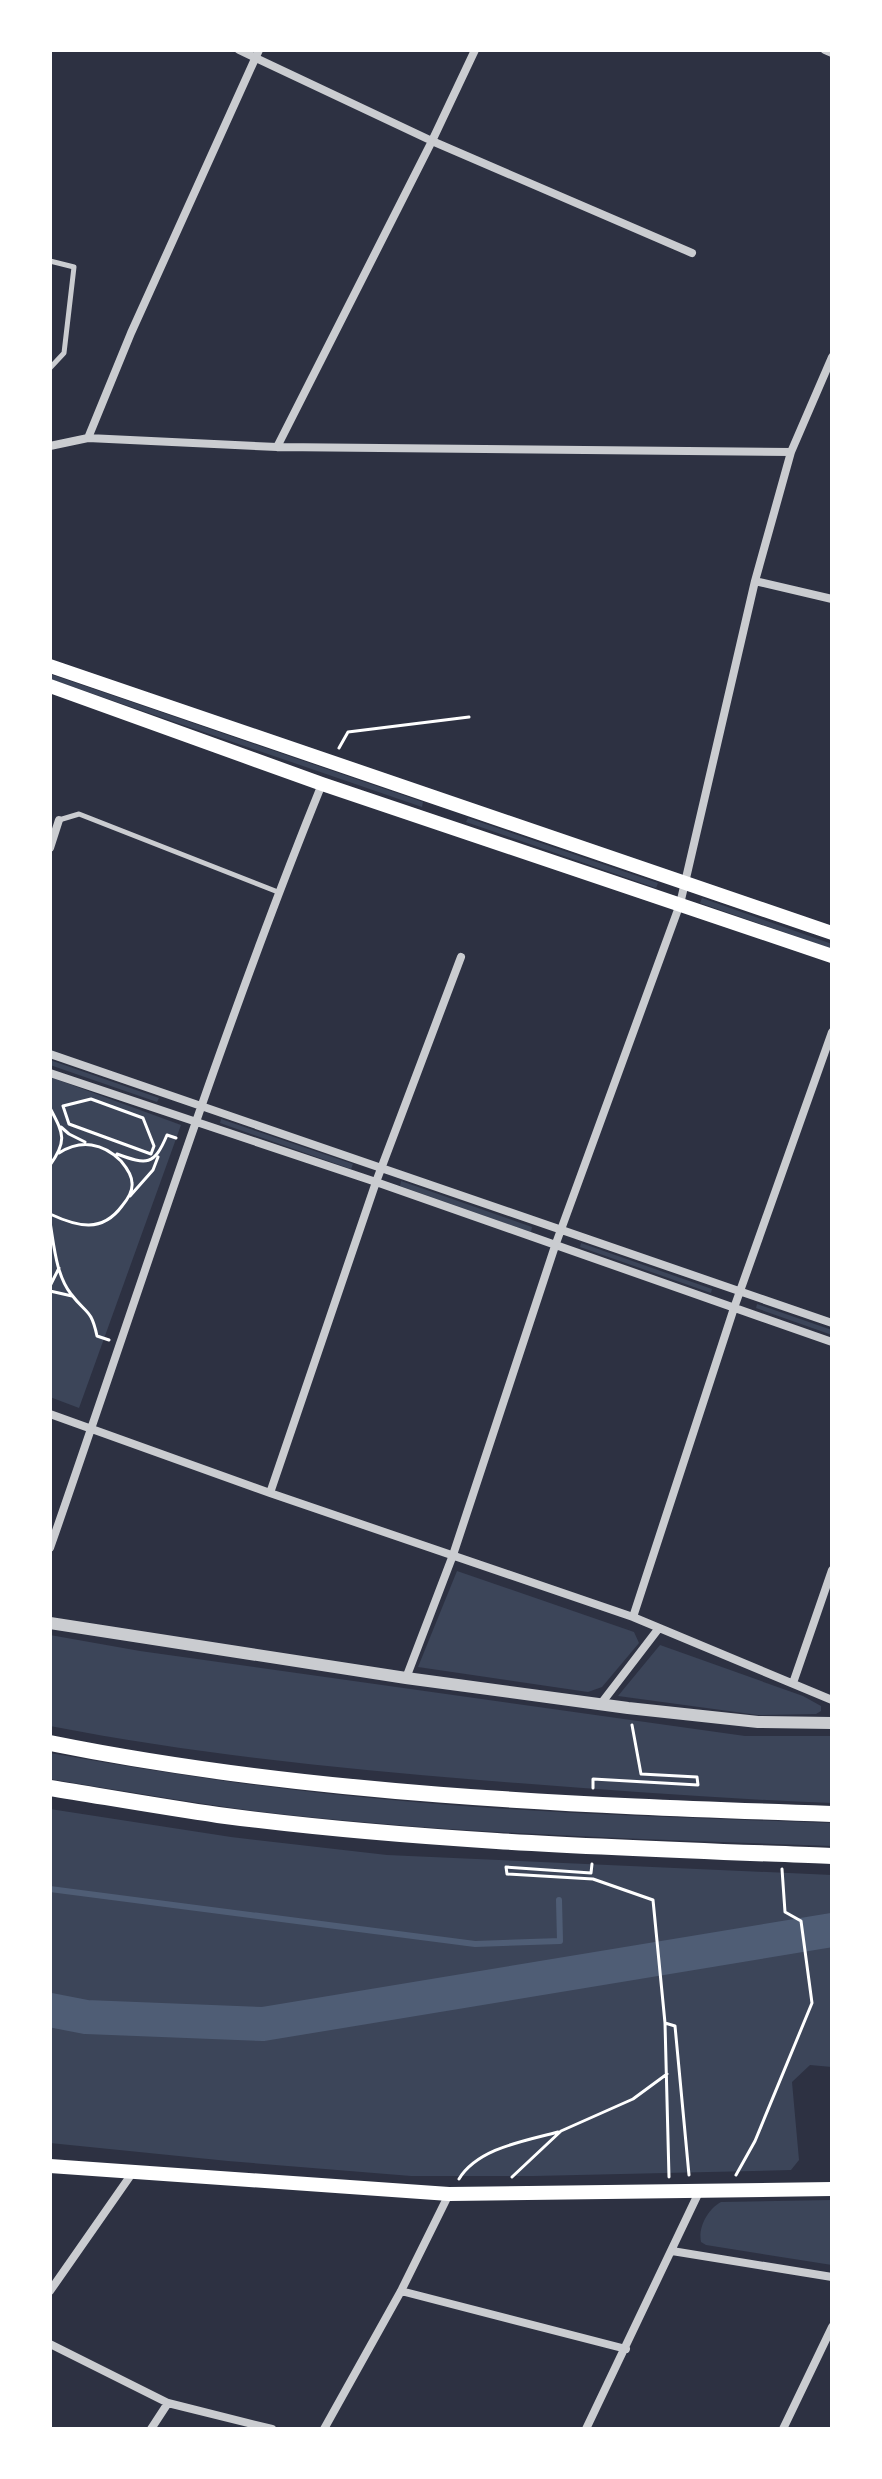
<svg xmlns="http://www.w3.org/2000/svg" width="882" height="2479" viewBox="0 0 882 2479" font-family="'Exo 2',sans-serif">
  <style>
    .green { fill: #3c4559 }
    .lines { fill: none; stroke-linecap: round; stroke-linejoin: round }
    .stream { stroke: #4f5d75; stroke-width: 6 }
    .river { stroke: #4f5d75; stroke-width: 34 }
    .path { stroke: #fff; stroke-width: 3 }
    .service { stroke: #caccd0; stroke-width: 5 }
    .minor { stroke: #caccd0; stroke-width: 8 }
    .tertiary { stroke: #caccd0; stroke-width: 12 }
    .secondary { stroke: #fff; stroke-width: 14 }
    .trunk { stroke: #fff; stroke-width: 16 }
  </style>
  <rect width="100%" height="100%" fill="#2d3142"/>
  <path class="green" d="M50,674L423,802L422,807L50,679Z
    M468,818L658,883L656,888L466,822Z
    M702,898L832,944V949L700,903Z
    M50,1060L159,1098L157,1102L50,1065Z
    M50,1077L181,1125L79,1408L50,1397Z
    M221,1119L353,1164L351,1169L220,1123Z
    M401,1181L532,1227L531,1232L400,1186Z
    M581,1243L712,1289L711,1293L580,1247Z
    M757,1304L832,1330V1335L756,1308Z
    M457,1571L634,1632L639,1643L602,1687L588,1692L418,1667Z
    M50,1635L140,1651L745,1736H832V1803C727,1799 623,1791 518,1783C361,1771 205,1756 50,1726Z
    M660,1645L803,1696L821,1706V1711L816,1714L758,1715L618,1696Z
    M50,1753C167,1774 285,1791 403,1801C546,1814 689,1818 832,1823V1846C640,1839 446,1834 255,1811C186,1802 118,1790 50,1779Z
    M50,1809L231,1837L387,1855L832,1875V2067L810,2065L792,2082L799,2160L791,2170L534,2176H411L228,2161L50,2143Z
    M832,2200V2265L706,2245L701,2242C698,2227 708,2209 721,2202Z"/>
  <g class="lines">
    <path class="stream" d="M50,1889L475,1944L560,1941L559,1900"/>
    <path class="river" d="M50,2010L86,2017L263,2024L832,1930"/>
    <path class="path" d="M339,748L348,732L469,717
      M91,1099L143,1118L154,1146L151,1154L69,1124L63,1106Z
      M50,1108C63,1133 68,1140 50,1165
      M61,1127L69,1134L85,1142
      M117,1154C147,1165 154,1166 167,1135L176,1138
      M130,1196L153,1170L158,1157
      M50,1214C78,1227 102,1233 122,1206C127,1200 133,1191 132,1183C132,1175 126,1167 121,1161C103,1143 81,1139 59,1153
      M50,1222C54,1245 56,1275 71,1294C86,1314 91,1308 97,1336L109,1340
      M50,1286L59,1268
      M50,1291L72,1296
      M593,1788V1779L698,1785L697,1777L641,1774L632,1725
      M592,1864L591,1873L506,1867L507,1874L593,1879L653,1900L665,2023L669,2177
      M665,2023L675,2026L689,2175
      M736,2175L755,2141L812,2003L801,1921L785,1912L782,1869
      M512,2177L561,2131L633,2099L667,2074
      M459,2179C478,2148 525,2141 558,2132"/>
    <path class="service" d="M50,261L74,267L64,353L50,368
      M59,820L79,814L278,892"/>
    <path class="minor" d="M239,50L432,141L692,253
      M825,50L832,53
      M88,438L131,333L259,50
      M50,446L88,438L277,447L791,452
      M277,447L432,141L475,50
      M755,581L832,599
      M50,848L59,820
      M50,1054L832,1323
      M50,1073L376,1182L832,1342
      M50,1414L270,1493L633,1617L832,1700
      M270,1493L376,1182L461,957
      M50,1548C139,1293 220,1035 322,784
      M633,1617L734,1308L832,1032
      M406,1678L453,1555L555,1246L680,904L755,581L791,452L832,357
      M793,1683L832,1570
      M600,1705L659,1628
      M672,2251L832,2277
      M50,2291L133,2172
      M401,2291L626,2349
      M50,2344L168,2403L272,2429
      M151,2429L168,2403
      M324,2429L401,2291L449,2194
      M586,2429L699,2192
      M783,2429L832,2327"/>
    <path class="tertiary" d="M50,1623L406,1678L628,1708L758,1722L832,1723"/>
    <path class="secondary" d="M50,666L832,933
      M50,686L322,784L832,956
      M50,2166L449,2194L832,2189"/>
    <path class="trunk" d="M50,1743C307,1795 571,1805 832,1814
      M50,1788C106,1797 162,1807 218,1815C421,1842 628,1848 832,1856"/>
  </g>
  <rect width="882" height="2479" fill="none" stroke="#ffffff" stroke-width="104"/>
</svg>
